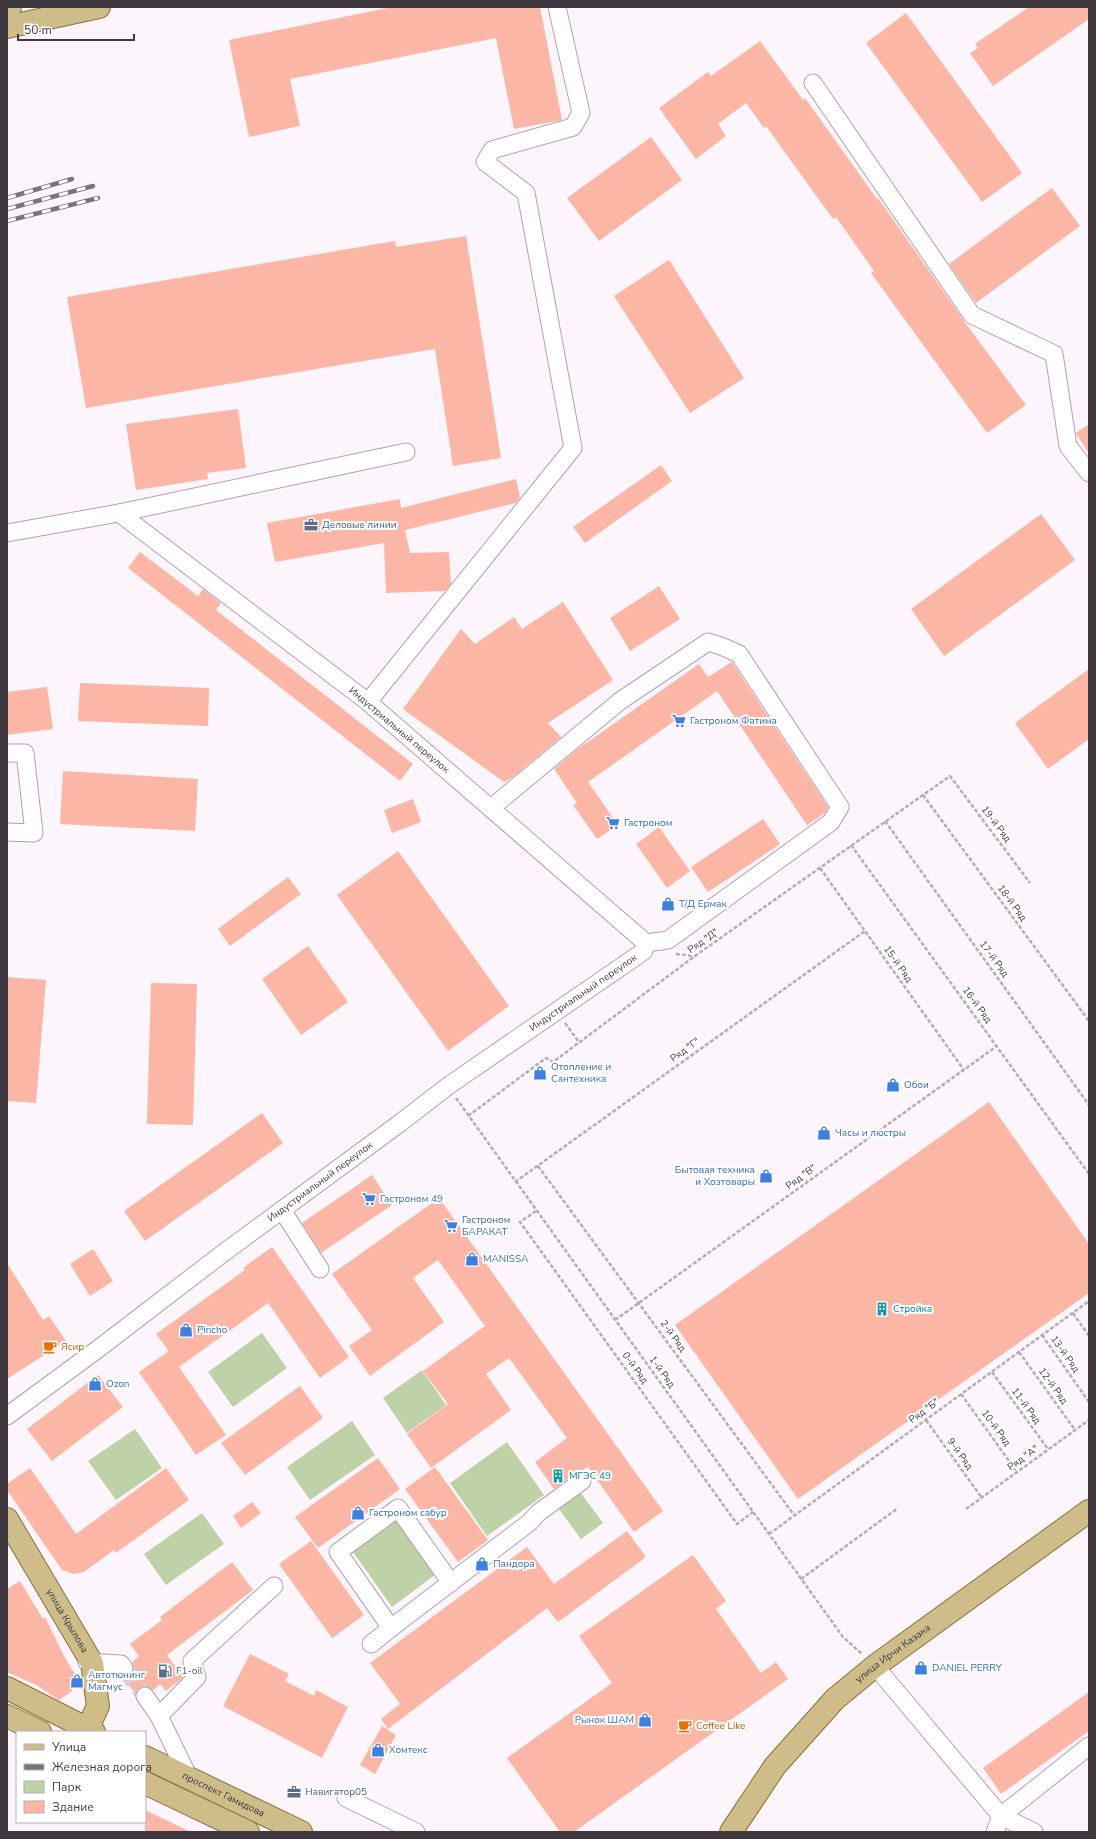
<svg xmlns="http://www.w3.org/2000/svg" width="1096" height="1839" viewBox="0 0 1096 1839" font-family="'Nunito Sans',sans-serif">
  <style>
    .green { fill: #bfd1a6 }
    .building { fill: #fcb6a5 }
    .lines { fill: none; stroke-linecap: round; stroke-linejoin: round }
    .minor-tunnel { stroke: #d7cfd6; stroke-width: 17; stroke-dasharray: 17 8; stroke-linecap: butt }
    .minor-casing { stroke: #b3a0b1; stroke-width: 19 }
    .major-casing { stroke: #87723a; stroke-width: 24 }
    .path { stroke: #b5adb4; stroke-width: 2.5; stroke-dasharray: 4 2; stroke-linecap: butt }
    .minor { stroke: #fff; stroke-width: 17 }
    .major { stroke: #cebd88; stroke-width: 22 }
    .rail-casing { stroke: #7c747b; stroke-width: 4.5 }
    .rail { stroke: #fff; stroke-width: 3; stroke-dasharray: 9; stroke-linecap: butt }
    .labels { text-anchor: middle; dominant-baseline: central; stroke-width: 4; stroke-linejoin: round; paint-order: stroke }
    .service-label { font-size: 10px; fill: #4e5e75; stroke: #fff; text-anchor: start }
    .shop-label { font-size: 10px; fill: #366cbe; stroke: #fff; text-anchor: start }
    .street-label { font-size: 10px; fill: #40383f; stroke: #fff }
    .culture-label { font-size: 10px; fill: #0d838f; stroke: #fff; text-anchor: start }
    .food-label { font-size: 10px; fill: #c56008; stroke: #fff; text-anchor: start }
  </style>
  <rect width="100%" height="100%" fill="#fdf5fc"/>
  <path class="green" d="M262,1333L287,1368L233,1407L208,1372Z
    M422,1370L446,1405L407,1433L383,1398Z
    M352,1421L375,1455L310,1500L287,1467Z
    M135,1429L162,1468L116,1500L88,1461Z
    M507,1442L544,1495L487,1536L450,1483Z
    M578,1489L603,1523L581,1539L556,1505Z
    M202,1513L224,1544L166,1585L144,1554Z
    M396,1520L435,1575L392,1607L353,1552Z"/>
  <path class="building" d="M393,7H540L562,120L514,129L496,38L290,79L300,126L249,137L229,40Z
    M1029,7H1089V19L993,86L970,53L978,48L975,44Z
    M906,13L1022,173L982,202L866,43Z
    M760,41L803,100L805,98L877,199L878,198L964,321L1026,405L987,433L871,273L874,271L836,217L833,219L766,126L764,128L746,103L718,124L726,136L696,159L659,108L708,72L711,76Z
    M651,137L682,180L599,241L567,198Z
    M1052,188L1080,226L976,303L949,264Z
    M466,236L501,458L453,466L435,349L86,408L67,297L395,241L396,247Z
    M669,260L744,378L690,413L614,296Z
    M238,409L246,468L207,473L208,479L136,490L126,424Z
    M1089,424V454L1076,433Z
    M661,465L672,481L585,543L573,527Z
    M516,479L520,497L516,503L405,530L410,553L449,552L451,584L445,591L386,593L384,543L275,562L267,523L400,499L401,508Z
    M1041,514L1075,560L944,656L911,609Z
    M140,552L198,596L203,589L221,603L216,610L413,764L400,781L128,568Z
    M659,586L680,619L630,651L610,618Z
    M563,602L613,680L548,723L561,737L513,777L504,782L403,709L461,629L475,644L514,617L522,629Z
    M732,662L828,807L825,813L807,825L717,691L588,782L618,825L597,839L573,805L577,803L554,769L575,751L699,664L708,677Z
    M1089,669V739L1048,769L1015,723Z
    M80,683L209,688L208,726L78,721Z
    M47,687L53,729L7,735V692Z
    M63,771L198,779L195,831L60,824Z
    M413,799L421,822L392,833L384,810Z
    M763,819L780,844L708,892L691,867Z
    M659,827L690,871L667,888L636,844Z
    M398,851L509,1006L448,1051L337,895Z
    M288,877L301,894L230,946L218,929Z
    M308,946L348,1002L301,1035L262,979Z
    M7,977L46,980L36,1103L7,1101Z
    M151,983L197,984L193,1125L147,1124Z
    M989,1102L1089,1244V1293L798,1499L675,1325Z
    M262,1113L283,1143L145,1241L124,1211Z
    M372,1175L392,1205L321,1253L302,1223Z
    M439,1198L663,1511L634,1532L588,1467L576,1473L554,1489L535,1462L567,1438L509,1358L486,1374L511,1410L431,1468L407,1434L448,1404L423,1371L485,1326L438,1260L413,1278L444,1322L370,1376L349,1346L372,1330L332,1274Z
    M272,1247L349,1357L320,1378L268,1303L179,1367L226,1435L196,1455L139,1372L169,1351L156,1334L245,1270L243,1268Z
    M93,1249L113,1281L90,1296L70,1264Z
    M7,1263L43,1320L49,1316L66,1341L7,1379Z
    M98,1375L123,1407L52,1461L27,1429Z
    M300,1386L323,1418L245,1475L221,1443Z
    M378,1458L400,1489L318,1548L295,1517Z
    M435,1467L488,1540L458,1562L405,1489Z
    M30,1468L76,1534L166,1468L189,1500L116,1553L114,1550L84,1572L74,1574L62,1570L7,1490V1484Z
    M252,1502L261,1513L241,1528L233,1516Z
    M627,1531L646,1557L558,1622L547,1608L388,1729L381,1719L400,1704L370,1663L527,1547L554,1584Z
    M311,1541L364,1615L332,1638L279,1564Z
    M693,1555L726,1601L716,1609L761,1673L776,1662L788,1679L574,1832H560L507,1758L612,1683L579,1636Z
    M232,1562L253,1590L167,1655L183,1677L181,1679L166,1691L160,1684L153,1690L145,1686L140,1688L136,1694L123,1678L130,1676L133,1672L134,1667L132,1662L139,1656L130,1644L162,1620L160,1617Z
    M20,1581L43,1619L45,1617L64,1656L76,1676L72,1691L59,1700L38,1686L7,1672V1589Z
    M250,1654L289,1674L285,1681L314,1696L316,1690L348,1707L322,1758L223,1706Z
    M1089,1692V1731L1001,1794L983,1768Z
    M382,1726L396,1735L375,1774L360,1765Z
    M145,1810L191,1832H145Z"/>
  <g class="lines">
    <path class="minor-tunnel" d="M124,1668L145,1696"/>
    <g class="minor-casing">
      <g id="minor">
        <path d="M813,83L972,315L1054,354L1068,446L1089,473"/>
        <path d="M7,533L119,513L406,452"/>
        <path d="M368,702L573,448L526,193L485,162L492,150L573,127L581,113L557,7"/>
        <path d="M7,753H25L34,833L7,832"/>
        <path d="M491,808L620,701L708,642L721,646L739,654L840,807L831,822L668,940L646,943"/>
        <path d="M282,1210L320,1269"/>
        <path id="s1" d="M7,1416L98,1349L222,1254L400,1123L448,1086L644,951L646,943L368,702L119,513"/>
        <path d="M391,1628L338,1552L398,1508L451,1583"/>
        <path d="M371,1644L391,1628L530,1522L538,1513L582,1481"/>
        <path d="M87,1662L121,1664L124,1668"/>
        <path d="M875,1666L1001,1816L1034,1832"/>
        <path d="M145,1696L159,1716L189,1778"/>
        <path d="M159,1716L197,1677L192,1661L274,1586"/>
        <path d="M346,1798L416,1832"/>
        <path d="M995,1832L1001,1816L1089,1746"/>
      </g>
    </g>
    <g class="major-casing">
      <g id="major">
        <path d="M7,8L10,7"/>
        <path d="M7,27L99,7"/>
        <path id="s2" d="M7,1519L92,1663L98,1706L86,1732"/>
        <path d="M7,1688L94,1732"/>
        <path d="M7,1716L40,1732"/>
        <path id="s3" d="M145,1757L301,1832"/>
        <path d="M145,1783L248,1832"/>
        <path id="s4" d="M731,1832L775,1766L835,1699L875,1666L1089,1511"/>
      </g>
    </g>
    <path class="path" d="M923,795L1089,1021
      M885,821L1089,1105
      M851,845L1089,1174
      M820,868L964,1070
      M676,954L695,956
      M565,1023L579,1042
      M456,1098L843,1637L862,1654
      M468,1116L546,1058L553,1062L695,956L950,776L1030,883
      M538,1166L794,1515
      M515,1182L865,931
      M536,1211L520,1222L737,1524L753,1512
      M1073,1313L1089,1336
      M615,1320L997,1046
      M1042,1335L1089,1402
      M1019,1352L1075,1430
      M992,1372L1048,1449
      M961,1394L1017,1472
      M926,1420L982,1498
      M966,1509L1089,1420
      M769,1534L1089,1301
      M801,1579L898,1508"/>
    <use href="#minor" class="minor"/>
    <use href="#major" class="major"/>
    <g class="rail-casing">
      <path id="rail" d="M7,198L72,179
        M7,209L93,186
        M7,221L98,198"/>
    </g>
    <use href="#rail" class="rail"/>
  </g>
  <defs>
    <g id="office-bare" transform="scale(1.08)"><path d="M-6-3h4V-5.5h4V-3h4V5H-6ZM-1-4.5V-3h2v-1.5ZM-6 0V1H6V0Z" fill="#5c6f8a" stroke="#fff" stroke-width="2.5" paint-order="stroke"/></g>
    <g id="supermarket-bare" transform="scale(1.08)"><path d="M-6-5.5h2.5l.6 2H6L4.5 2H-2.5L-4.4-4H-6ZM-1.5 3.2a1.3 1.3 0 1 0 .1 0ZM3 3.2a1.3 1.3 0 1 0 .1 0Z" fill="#3f7fe0" stroke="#fff" stroke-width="2.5" paint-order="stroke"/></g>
    <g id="shop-bare" transform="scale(1.08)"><path d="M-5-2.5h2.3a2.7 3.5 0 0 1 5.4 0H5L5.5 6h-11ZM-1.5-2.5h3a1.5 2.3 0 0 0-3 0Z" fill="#3f7fe0" stroke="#fff" stroke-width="2.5" paint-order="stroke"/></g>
    <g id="building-bare" transform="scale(1.08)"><path d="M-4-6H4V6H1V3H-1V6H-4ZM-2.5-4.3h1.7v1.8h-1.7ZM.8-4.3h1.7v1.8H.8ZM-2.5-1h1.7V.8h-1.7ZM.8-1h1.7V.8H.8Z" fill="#0f9aa8" stroke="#fff" stroke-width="2.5" paint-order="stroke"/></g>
    <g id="cafe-bare" transform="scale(1.08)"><path d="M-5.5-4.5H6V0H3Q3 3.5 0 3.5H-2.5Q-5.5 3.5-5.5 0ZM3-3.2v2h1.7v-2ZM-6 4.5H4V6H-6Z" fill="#e8710a" stroke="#fff" stroke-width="2.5" paint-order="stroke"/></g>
    <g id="fuel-bare" transform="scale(1.08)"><path d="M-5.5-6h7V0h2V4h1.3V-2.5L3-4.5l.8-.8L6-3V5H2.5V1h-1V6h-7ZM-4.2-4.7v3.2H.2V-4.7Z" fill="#5c6f8a" stroke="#fff" stroke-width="2.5" paint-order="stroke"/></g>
  </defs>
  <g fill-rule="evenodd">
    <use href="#office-bare" x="311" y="525"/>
    <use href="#supermarket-bare" x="679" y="721"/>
    <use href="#supermarket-bare" x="613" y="823"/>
    <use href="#shop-bare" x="668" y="904"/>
    <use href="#shop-bare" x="540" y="1073"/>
    <use href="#shop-bare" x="893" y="1085"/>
    <use href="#shop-bare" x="824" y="1133"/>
    <use href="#shop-bare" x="766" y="1176"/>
    <use href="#supermarket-bare" x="369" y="1199"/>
    <use href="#supermarket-bare" x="451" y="1226"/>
    <use href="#shop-bare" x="472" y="1259"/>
    <use href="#building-bare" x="882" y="1309"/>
    <use href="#shop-bare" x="186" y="1330"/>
    <use href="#cafe-bare" x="50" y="1347"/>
    <use href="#shop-bare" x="95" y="1384"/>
    <use href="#building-bare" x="558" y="1476"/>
    <use href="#shop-bare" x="358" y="1513"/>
    <use href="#shop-bare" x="482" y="1564"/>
    <use href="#shop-bare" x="921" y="1668"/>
    <use href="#fuel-bare" x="165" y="1671"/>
    <use href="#shop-bare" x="77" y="1681"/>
    <use href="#shop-bare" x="645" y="1720"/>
    <use href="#cafe-bare" x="685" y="1726"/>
    <use href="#shop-bare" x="378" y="1750"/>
    <use href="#office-bare" x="294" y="1792"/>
  </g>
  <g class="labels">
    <g class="service-label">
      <text x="322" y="525">Деловые линии</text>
      <text x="176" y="1671">F1-oil</text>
      <text x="305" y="1792">Навигатор05</text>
    </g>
    <g class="shop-label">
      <text x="690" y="721">Гастроном Фатима</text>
      <text x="624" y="823">Гастроном</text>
      <text x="679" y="904">Т/Д Ермак</text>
      <text x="551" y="1067">Отопление и<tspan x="551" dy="12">Сантехника</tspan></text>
      <text x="904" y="1085">Обои</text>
      <text x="835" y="1133">Часы и люстры</text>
      <text x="755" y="1170" text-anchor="end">Бытовая техника<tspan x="755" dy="12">и Хозтовары</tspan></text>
      <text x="380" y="1199">Гастроном 49</text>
      <text x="462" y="1220">Гастроном<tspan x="462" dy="12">БАРАКАТ</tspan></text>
      <text x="483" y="1259">MANISSA</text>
      <text x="197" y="1330">Pincho</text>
      <text x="106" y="1384">Ozon</text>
      <text x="369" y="1513">Гастроном сабур</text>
      <text x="493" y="1564">Пандора</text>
      <text x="932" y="1668">DANIEL PERRY</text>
      <text x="88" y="1675">Автотюнинг<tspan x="88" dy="12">Магмус</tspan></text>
      <text x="634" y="1720" text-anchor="end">Рынок ШАМ</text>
      <text x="389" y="1750">Хомтекс</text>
    </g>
    <g class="street-label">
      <text transform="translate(399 730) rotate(40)">Индустриальный переулок</text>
      <text transform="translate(996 824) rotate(53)">19-й Ряд</text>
      <text transform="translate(1012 903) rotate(54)">18-й Ряд</text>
      <text transform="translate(703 941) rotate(-35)">Ряд "Д"</text>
      <text transform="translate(994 959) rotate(54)">17-й Ряд</text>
      <text transform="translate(898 964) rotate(55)">15-й Ряд</text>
      <text stroke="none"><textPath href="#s1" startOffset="715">Индустриальный переулок</textPath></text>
      <text transform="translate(977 1005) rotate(54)">16-й Ряд</text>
      <text transform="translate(685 1050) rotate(-36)">Ряд "Г"</text>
      <text transform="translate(801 1177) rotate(-36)">Ряд "В"</text>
      <text stroke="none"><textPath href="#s1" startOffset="391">Индустриальный переулок</textPath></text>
      <text transform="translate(673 1336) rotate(54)">2-й Ряд</text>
      <text transform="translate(1065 1354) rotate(55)">13-й Ряд</text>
      <text transform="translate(635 1368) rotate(54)">0-й Ряд</text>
      <text transform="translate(662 1372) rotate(54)">1-й Ряд</text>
      <text transform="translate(1053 1386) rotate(54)">12-й Ряд</text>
      <text transform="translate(1026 1406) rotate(54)">11-й Ряд</text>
      <text transform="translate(924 1411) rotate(-36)">Ряд "Б"</text>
      <text transform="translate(996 1428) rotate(54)">10-й Ряд</text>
      <text transform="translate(960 1454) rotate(54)">9-й Ряд</text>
      <text transform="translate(1023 1458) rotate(-36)">Ряд "А"</text>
      <text stroke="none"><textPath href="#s2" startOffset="118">улица Крылова</textPath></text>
      <text stroke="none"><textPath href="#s4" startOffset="243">улица Ирчи Казака</textPath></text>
      <text stroke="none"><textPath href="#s3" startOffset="87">проспект Гамидова</textPath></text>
    </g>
    <g class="culture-label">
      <text x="893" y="1309">Стройка</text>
      <text x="569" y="1476">МГЭС 49</text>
    </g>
    <g class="food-label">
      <text x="61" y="1347">Ясир</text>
      <text x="696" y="1726">Coffee Like</text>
    </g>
  </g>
  <rect width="1096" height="1839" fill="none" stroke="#40383f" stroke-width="16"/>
  <rect x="16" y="1731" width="130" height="92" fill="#ffffff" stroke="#b3afb2"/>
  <rect x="24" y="1744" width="20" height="6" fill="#cebd88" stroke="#b3afb2"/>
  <text x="52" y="1751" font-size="12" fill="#40383f">Улица</text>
  <rect x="24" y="1764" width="20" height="6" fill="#7c747b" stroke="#b3afb2"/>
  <text x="52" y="1771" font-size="12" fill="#40383f">Железная дорога</text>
  <rect x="24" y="1781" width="20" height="12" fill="#bfd1a6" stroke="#b3afb2"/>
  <text x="52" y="1791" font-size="12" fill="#40383f">Парк</text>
  <rect x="24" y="1801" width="20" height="12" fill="#fcb6a5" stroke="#b3afb2"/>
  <text x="52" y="1811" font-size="12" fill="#40383f">Здание</text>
  <path d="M18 34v6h116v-6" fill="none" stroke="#40383f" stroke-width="2"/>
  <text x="24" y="34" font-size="12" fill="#40383f" stroke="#ffffff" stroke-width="3" paint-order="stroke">50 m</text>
</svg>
